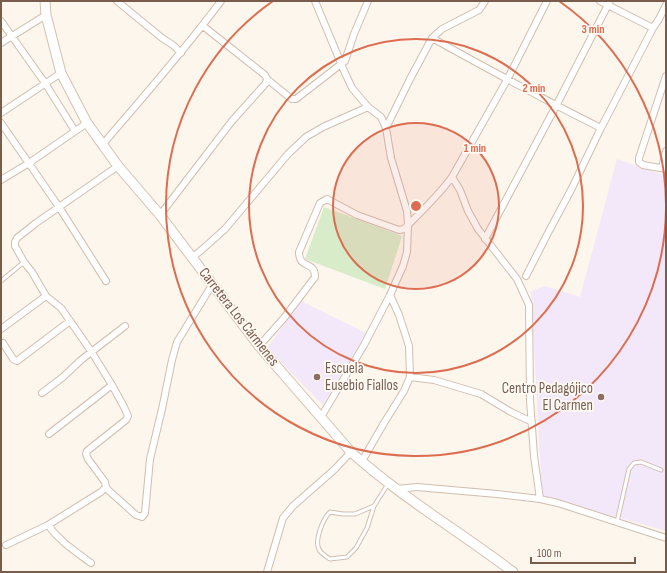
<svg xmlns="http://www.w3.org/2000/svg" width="667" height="573" viewBox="0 0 667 573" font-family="'Sofia Sans Condensed',sans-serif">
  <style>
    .education { fill: #f3e8fa }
    .green { fill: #d8ecc9 }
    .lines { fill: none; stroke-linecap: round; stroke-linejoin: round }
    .service-casing { stroke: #d1beb0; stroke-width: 5 }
    .minor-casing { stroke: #d1beb0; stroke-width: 8 }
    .secondary-casing { stroke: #d6c0b0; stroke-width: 11 }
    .service { stroke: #fff; stroke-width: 3 }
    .minor { stroke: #fff; stroke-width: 6 }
    .secondary { stroke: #fff; stroke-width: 9 }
    .ring { fill: none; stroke: #dc6d51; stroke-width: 2 }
    .education-dot { fill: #8d6e63; stroke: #fffaf3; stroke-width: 1.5 }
    .labels { text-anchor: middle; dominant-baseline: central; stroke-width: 3.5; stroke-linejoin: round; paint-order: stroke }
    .street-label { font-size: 15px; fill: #7a5c4d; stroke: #fffaf3 }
    .education-label { font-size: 15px; fill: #785e54; stroke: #fffaf3; text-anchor: start }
    .centre { fill: #dc6d51; stroke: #fffaf3; stroke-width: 2 }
    .ring-label { font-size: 12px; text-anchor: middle; font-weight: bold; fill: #dc6d51; stroke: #fffaf3; stroke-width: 3.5; stroke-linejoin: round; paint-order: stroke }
  </style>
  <rect width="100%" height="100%" fill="#fdf6ec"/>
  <path class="education" d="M617,159L666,176V531L542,496L531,291L545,286L580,297Z
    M301,301L366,333L323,405L267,348Z"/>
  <path class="green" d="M324,207L402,236L385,289L305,259Z"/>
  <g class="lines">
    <g class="service-casing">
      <path id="service" d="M1,281L24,262
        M374,506L355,514H343L330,512C323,519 313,542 320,551C322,554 327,557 330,559L347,557L356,548L367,528L374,506L388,484
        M617,522L629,469L634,463L641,462L661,470"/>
    </g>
    <g class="minor-casing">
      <path id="minor" d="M117,1L162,38L173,45L181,53
        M315,1L345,73L352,88L368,107L381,117L386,128L391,158L407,211L408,225L407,252L403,266L390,295L364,345L321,417
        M600,1L653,28
        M1,21L45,83L75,131
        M203,26L265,75L267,79L289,97L292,99H296L345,61L354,34L368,1
        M432,38C488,69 544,100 601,128
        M1,43L46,15
        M666,76L639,158V162L643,165L666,169
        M1,113L61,73
        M1,123L59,207L106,281
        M386,128L410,79L432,38L442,29L479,10L485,1
        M103,144C143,97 184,51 221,1
        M662,168L666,151
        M1,180L29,163L87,123
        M160,215L232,121L266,83L267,79
        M485,239L556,106L610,1
        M192,258L206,246L225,229L288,154L306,137L323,127L368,107
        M526,276L548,233L571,190L601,128L653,28L659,19L666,5
        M1,329L46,296
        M3,343L13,359L17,361L70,321
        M259,346L284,318L315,277C315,260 299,270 299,252L320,203L327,199L357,215L399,230L404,229C421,212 438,196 452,177L507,80L547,1
        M410,377L434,380L481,394L511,412L532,422
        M42,393L63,377L81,360L125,326
        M49,434L112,385
        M362,461L384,423L404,391L410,377L409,346L399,315L390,295
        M106,487L105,482L88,459L86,454L87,451L126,420L128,416L124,407L112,385L91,351L61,308L46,296L32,272L24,262L15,246V242L17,238L36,223L118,166
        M397,489L417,487L497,494L540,499L534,456L530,400L529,305L517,279L478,229L468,211L460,190L452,177
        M540,499L558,503L666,538
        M48,525C60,542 75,551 91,563
        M6,545L48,525L101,492L106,487L108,490L136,515L142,517L145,513L150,459L162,409L172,360L177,342L212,285
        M267,572L283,518L293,506L335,469L351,452"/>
    </g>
    <g class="secondary-casing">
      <path id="secondary" d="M45,1L46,15L61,73L87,123L118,166L160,215L259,346L351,452C401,497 459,531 513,572"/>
    </g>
    <use href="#service" class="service"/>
    <use href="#minor" class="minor"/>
    <use href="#secondary" class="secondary"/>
  </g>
  <circle cx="416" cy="206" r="83" fill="#dc6d51" fill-opacity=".12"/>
  <g class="ring">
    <circle cx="416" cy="206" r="83"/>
    <circle cx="416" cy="206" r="167"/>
    <path d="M666 208A250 250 0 1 1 273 1M559 1A250 250 0 0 1 666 204"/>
  </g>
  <g class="education-dot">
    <circle cx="317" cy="377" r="4"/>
    <circle cx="601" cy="397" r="4"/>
  </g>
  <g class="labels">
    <g class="street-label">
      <text transform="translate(239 317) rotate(52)">Carretera Los Cármenes</text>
    </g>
    <g class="education-label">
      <text x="325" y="368">Escuela<tspan x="325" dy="17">Eusebio Fiallos</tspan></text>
      <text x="593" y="388" text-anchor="end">Centro Pedagójico<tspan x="593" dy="17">El Carmen</tspan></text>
    </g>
  </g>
  <circle cx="416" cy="206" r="6" class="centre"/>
  <g class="ring-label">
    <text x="593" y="33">3 min</text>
    <text x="534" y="92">2 min</text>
    <text x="475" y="152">1 min</text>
  </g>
  <rect width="667" height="573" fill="none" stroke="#7a5c4d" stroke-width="4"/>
  <path d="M531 557v6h104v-6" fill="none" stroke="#7a5c4d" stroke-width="2"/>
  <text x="537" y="557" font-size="12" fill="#7a5c4d" stroke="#fffaf3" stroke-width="3" paint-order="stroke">100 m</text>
</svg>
